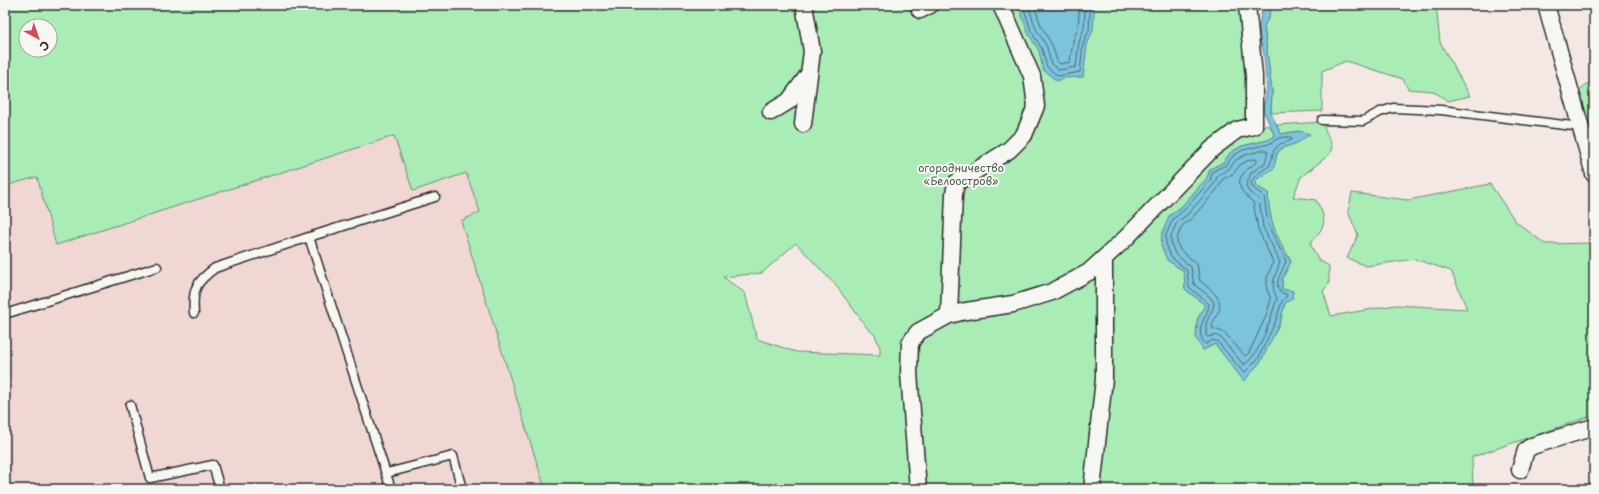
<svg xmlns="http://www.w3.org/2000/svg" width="1599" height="494" viewBox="0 0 1599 494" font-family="'Playpen Sans',sans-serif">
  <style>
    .built { fill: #f1d7d4 }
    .green { fill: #a9ecb6; stroke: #6a8c70; fill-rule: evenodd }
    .water { fill: #7bc4dc; stroke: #5b8795 }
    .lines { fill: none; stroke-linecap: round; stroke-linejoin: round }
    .shore { stroke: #4b6872; stroke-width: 1 }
    .service-casing { stroke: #2b2b2b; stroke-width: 11 }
    .minor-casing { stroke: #2b2b2b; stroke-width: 19 }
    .service { stroke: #f6f6f2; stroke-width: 8 }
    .minor { stroke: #f6f6f2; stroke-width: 16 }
    .labels { text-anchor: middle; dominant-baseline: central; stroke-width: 4; stroke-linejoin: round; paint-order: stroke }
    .park-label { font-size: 11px; fill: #4a5b4e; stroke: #f6f6f2 }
  </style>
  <rect width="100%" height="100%" fill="#f4e8e4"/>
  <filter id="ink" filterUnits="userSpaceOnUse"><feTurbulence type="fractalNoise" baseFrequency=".025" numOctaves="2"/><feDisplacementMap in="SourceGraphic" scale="8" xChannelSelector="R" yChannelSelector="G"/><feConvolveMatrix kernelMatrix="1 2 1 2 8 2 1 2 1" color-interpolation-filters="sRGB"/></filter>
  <g filter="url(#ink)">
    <path class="built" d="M394,135L466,172L480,212L462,221L545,489H5V186L36,177L56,245Z"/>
    <path class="green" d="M5,5H1247L1256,125L1270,126L1275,136L1268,140L1242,146L1230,153L1224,162L1210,169L1207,178L1181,207L1169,216L1167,260L1184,271L1185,289L1205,305L1197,320L1203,350L1215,344L1244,381L1261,361L1280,322L1285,303L1293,292L1282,289V279L1291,261C1276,236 1269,222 1268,193L1255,185L1257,179L1273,168C1278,148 1279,149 1297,143L1299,131L1281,134L1276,125L1322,122L1332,146L1330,154L1301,177L1293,197L1316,200C1329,223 1325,225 1310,244L1319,260L1329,266V284L1323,291L1331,316L1396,305L1467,309L1451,271L1415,259L1366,266L1347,258L1358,235L1348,212L1352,193L1408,200L1490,184L1516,222L1545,244L1594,243V415L1472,457L1473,489H545L461,221L480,212L466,173L413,191L394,136L56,245L37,177L5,186ZM26,26H50V50H26ZM796,243L837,287L868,329L875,335L880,348V355L796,352L757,339L745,293L723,277L762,273Z
      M1271,5H1436L1440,42L1470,96L1448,101L1433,91L1408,89L1403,79L1346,61L1322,71V111L1271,113L1272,92L1264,26L1269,17Z
      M1594,79V143L1579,90Z"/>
    <path class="water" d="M1018,5H1093L1094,11L1093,30L1087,45L1083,77L1063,78L1057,81L1043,70L1039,51L1028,33Z
      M1263,5H1271L1269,17L1264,26L1272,92L1271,113L1281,134L1299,131L1310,134L1297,143L1282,148L1277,152L1274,168L1257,179L1255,185L1268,193C1269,222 1276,236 1291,262L1282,279V289L1293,291L1292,299L1285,303L1280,322L1261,361L1244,381L1215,344L1203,350L1196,338L1197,320L1205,305L1185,289L1184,271L1167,260L1161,245L1162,234L1169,216L1181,207L1207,178L1210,169L1224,162L1230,153L1242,146L1268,140L1275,136L1263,110L1267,90L1264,54L1260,40L1259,25Z"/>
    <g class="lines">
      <path class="shore" d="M1023,5L1031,31L1042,49L1047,67L1058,76L1080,72L1083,44L1089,30L1090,12L1089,5
        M1028,5L1036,29L1047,47L1051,64L1059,70L1076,67L1079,42L1084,28L1085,12L1084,5
        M1034,5L1041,26L1052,45L1057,61L1060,64L1070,62L1073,41L1078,27L1079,13L1078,5
        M1290,137L1292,138V140L1280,144L1274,150L1270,165L1255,176L1251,183L1253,188L1264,196L1268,225L1286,261C1283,271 1273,282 1280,292L1286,294L1287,296L1282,301L1276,320L1258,359L1244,373L1217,341L1213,340L1206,344L1204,343C1194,326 1208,318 1209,304L1189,287L1187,270L1171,257L1166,244V235L1173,219L1184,210L1210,181L1213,171L1226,165L1233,156L1243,150L1269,144L1279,138Z
        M1265,150L1268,152L1265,163L1251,173L1246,186L1249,192L1259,199L1263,227L1280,262C1276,275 1269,285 1277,298C1271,317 1261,354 1244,365L1220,337L1214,335L1208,337L1206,336V323L1213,308L1214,303L1211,298L1194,284L1191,267L1175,254L1171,243V236L1177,222L1188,214L1214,184L1218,175L1229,169L1236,160L1245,155Z
        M1255,159L1257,160V162C1236,176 1233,186 1253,202L1258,229L1273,262L1267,278V290L1271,299L1266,316L1249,353L1245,356L1225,333L1212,328C1212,323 1215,318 1218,313C1225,298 1210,289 1200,281L1197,264L1180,250L1177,242V238L1182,226L1192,218L1218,188L1223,179L1234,173L1240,165L1247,161Z"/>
      <g class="service-casing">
        <path id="service" d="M1322,120L1363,121L1380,112L1393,108L1441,110L1581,127
          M309,237L391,489
          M194,313C192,289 196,282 215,268L309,237L435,197
          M5,314L157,267
          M130,405L150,478L213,465L220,489
          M387,473L453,456L462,489"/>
      </g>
      <g class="minor-casing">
        <path id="minor" d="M1546,5L1594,174
          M920,10L930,5
          M771,112L789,101L809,74
          M803,124L812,51L804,5
          M949,315L954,194L956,183L1009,150L1024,135L1036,106L1032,76L1001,5
          M1520,470L1526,450L1532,446L1594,427
          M918,489L909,373L910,343L918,332L949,315L966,311L1013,304L1052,292L1089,272L1126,238L1212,149L1237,130L1254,126V76L1247,5
          M1092,489L1104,379V259"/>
      </g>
      <use href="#service" class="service"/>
      <use href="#minor" class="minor"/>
    </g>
  </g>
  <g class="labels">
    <g class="park-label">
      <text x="961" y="167">огородничество<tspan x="961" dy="13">«Белоостров»</tspan></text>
    </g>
  </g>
  <rect width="1599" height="494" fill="none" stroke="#f6f6f2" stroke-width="20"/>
  <rect x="10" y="10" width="1579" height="474" fill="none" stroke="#2b2b2b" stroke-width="1.5" filter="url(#ink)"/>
  <g transform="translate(38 38) rotate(140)"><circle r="19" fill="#f6f6f2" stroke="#a5a5a2"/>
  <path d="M0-3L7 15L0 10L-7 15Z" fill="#d1495b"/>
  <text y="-6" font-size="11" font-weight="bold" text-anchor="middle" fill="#2b2b2b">С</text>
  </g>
</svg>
